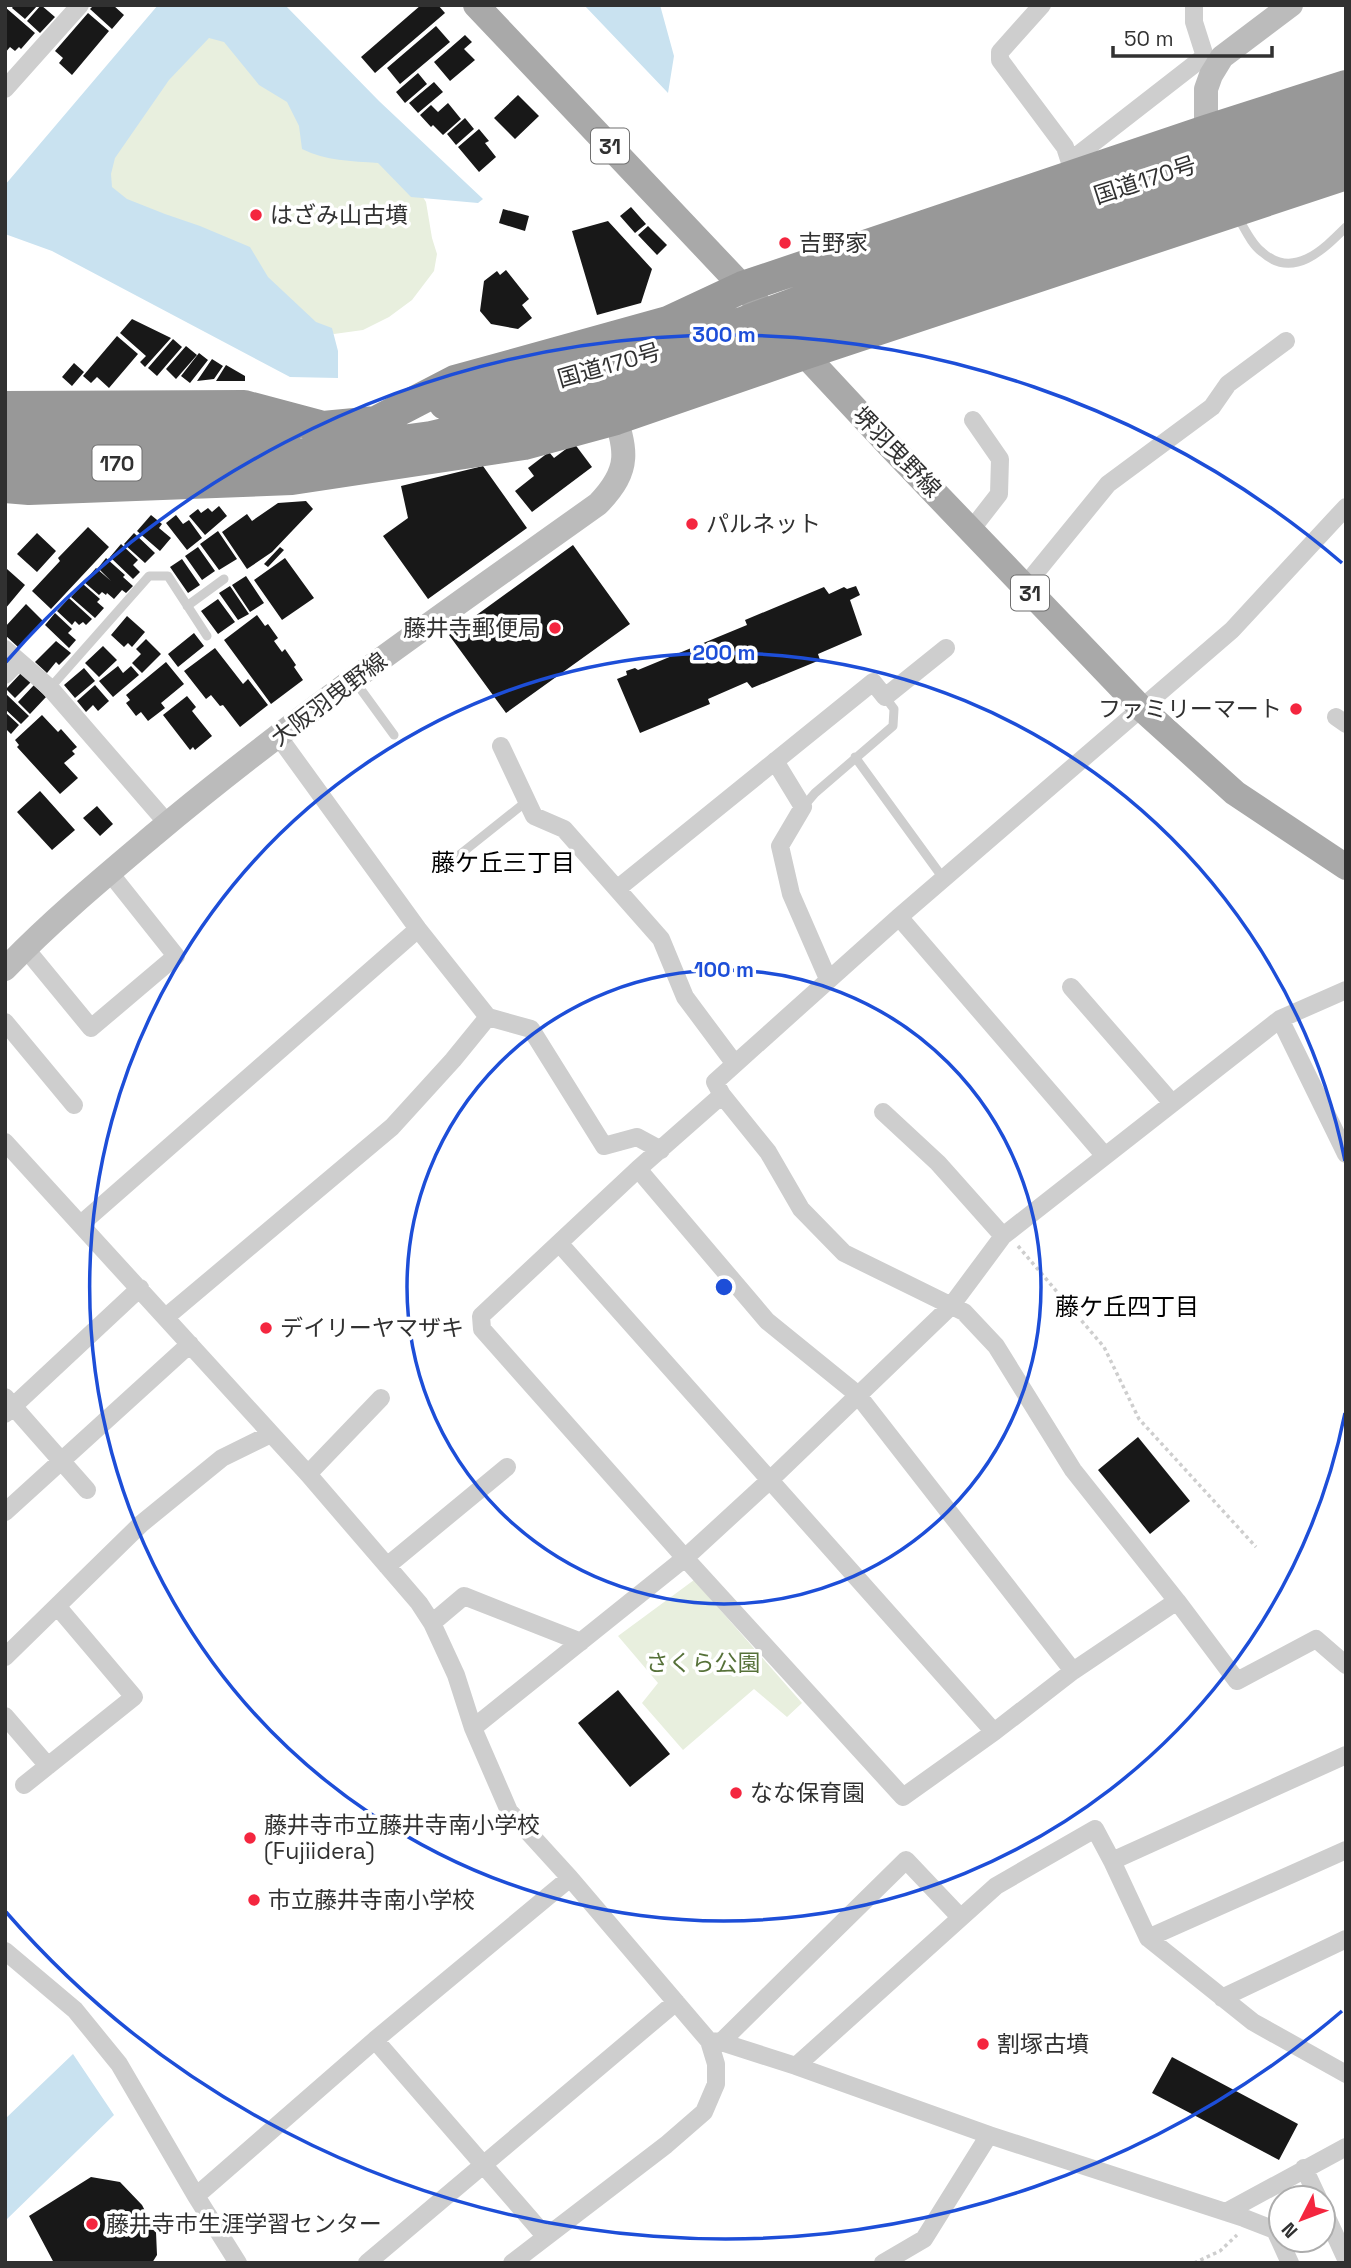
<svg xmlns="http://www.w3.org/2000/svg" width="1351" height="2268" viewBox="0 0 1351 2268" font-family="'Space Grotesk','Noto Sans JP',sans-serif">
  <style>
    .green { fill: #e8efde }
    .water { fill: #c9e2f0 }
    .building { fill: #181818 }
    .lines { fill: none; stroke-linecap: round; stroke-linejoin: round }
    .path { stroke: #cecece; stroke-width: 3.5; stroke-dasharray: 3.5 3.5; stroke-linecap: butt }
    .lane { stroke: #cecece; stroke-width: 9 }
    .street { stroke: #cecece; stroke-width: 18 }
    .secondary { stroke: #bbb; stroke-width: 24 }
    .primary { stroke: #a9a9a9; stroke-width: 26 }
    .highway { stroke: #989898; stroke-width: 32 }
    .ring { fill: none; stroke: #1d4ed8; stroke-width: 3.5 }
    .poi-dot { fill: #f4263f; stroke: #fff; stroke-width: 2.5 }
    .labels { text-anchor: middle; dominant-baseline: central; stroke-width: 7; stroke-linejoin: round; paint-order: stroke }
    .shield { fill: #fff; stroke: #6f6f6f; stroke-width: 2 }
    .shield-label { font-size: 21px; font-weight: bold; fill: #313131 }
    .street-label { font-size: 23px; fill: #313131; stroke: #fff }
    .poi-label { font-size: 23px; fill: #313131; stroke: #fff; text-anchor: start }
    .park-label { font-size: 23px; fill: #567139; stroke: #fff }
    .neighbourhood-label { font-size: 24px; fill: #000; stroke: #fff }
    .centre { fill: #1d4ed8; stroke: #fff; stroke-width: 3.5 }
    .ring-label { font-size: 21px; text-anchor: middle; font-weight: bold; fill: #1d4ed8; stroke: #fff; stroke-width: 7; stroke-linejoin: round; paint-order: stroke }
  </style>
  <rect width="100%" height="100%" fill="#fff"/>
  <path class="green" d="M208,34L246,45L409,175L426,202L432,238L437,254L434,271L412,300L389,317L363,330L334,334L101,189L117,152L188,51Z
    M694,1580L802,1703L787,1717L754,1689L683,1750L642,1703L658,1683L618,1636Z"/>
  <path class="water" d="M158,5H285L379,101L483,199L478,203L411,197L378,163C351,161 326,161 302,149L299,126L287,102L259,85L224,42L209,38L169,80L115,158L111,174L112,187L127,199L165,214L200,226L250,247L268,277L316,322L332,328L338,351V378L290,377L52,251L5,234V185Z
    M584,5H660L674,56L668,93Z
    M73,2054L114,2115L5,2221V2119Z"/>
  <path class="building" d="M14,5H38L25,19L12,8Z
    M41,5L55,17L40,33L27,21Z
    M94,5H113L124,15L112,29L90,9Z
    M421,5H438L445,13L375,73L361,57Z
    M5,7L35,33L21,49L19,47L15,51L10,47L5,53Z
    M88,13L109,31L72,75L59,63L63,58L55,51Z
    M436,26L450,42L400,84L387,68Z
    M465,35L472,42L464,49L475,60L450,81L434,62Z
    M418,73L427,84L405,103L396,92Z
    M434,82L443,92L418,113L409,103Z
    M518,95L539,116L515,139L494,118Z
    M448,103L461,119L443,135L433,125L431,127L420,115L431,105L438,112Z
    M465,118L474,129L456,145L447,134Z
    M479,129L489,141L485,143L496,157L479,172L458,147Z
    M631,207L646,224L635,233L620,216Z
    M503,209L529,216L525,231L499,223Z
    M608,221L652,269L641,303L597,315L572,231Z
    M648,226L667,245L657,255L638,235Z
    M506,270L529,299L522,305L532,318L518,329L491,324L480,311L484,281L497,271L500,275Z
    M132,319L171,338L145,367L140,362L146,356L120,333Z
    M117,336L138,354L109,388L97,377L91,383L83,376Z
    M173,339L182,347L157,376L148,368Z
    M186,346L197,355L176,379L166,369Z
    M199,353L208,360L190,383L181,376Z
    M212,359L223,366L214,379L197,381Z
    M74,363L84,372L72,386L62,377Z
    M226,365L245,376V381H216Z
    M574,443L592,467L532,512L515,491L534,476L528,468L549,452L554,458Z
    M483,466L527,528L428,599L383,536L408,518L401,486Z
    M306,501L313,509L272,552L247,569L222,532L247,514L252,521L278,503Z
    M219,506L227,516L205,535L189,516L198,509L201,513L208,508L212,512Z
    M151,515L162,524L159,528L171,538L160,551L137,531Z
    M176,515L183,524L189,520L202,538L187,550L166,523Z
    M88,527L109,547L51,609L32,591L60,561L58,558Z
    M218,531L237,559L219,570L200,544Z
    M37,533L56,551L37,572L17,554Z
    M134,533L155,553L145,563L124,544Z
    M121,544L138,560L133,565L140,572L133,579L110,557Z
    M573,545L630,624L506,713L449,635Z
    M198,547L215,571L202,580L185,556Z
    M280,547L284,550L268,567L264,564Z
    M106,558L125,575L123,577L133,586L126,593L122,590L114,599L107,593L106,595L102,592L99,595L84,582L96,568L111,581L98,568Z
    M285,558L314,598L282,620L254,580Z
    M182,559L200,585L188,593L170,567Z
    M7,569L25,585L5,609V571Z
    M246,576L264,603L250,612L232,585Z
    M83,584L100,599L97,602L104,608L95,618L71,597Z
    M230,586L249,614L238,620L219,593Z
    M856,586L860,595L850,600L862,635L818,654L820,660L752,688L747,682L708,699L710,704L640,733L617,679L627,675L626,671L635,668L638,670L747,625L745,620L824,587L829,594L844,587L847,589Z
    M69,598L92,619L86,625L83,622L79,625L75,621L72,625L57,611Z
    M218,599L235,622L218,634L201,611Z
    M26,604L43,621L18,647L5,635V627Z
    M55,613L72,629L68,633L76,640L69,648L45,625Z
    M257,615L265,626L268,624L278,638L274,641L282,652L285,649L296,665L294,667L303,680L271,704L224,640Z
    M127,616L145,632L132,647L128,643L124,647L111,635Z
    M194,633L204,646L178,667L168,654Z
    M146,639L161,654L142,673L132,663L141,654L136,649Z
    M56,641L71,653L59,665L56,662L47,673L35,662Z
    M103,646L117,660L99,677L85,663Z
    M215,648L243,684L248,679L268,705L240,727L223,705L220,706L211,695L206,699L184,671Z
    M166,662L184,684L161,703L165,708L148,721L141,712L136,716L126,703L130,700L126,695Z
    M118,666L123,673L131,666L139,675L113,697L99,681Z
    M84,668L95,681L75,698L64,685Z
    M22,672L32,681L15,698L6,689Z
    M34,685L46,697L30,714L18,702Z
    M95,685L109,701L98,711L93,705L86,712L77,701Z
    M5,693L29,716L21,724L5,709Z
    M187,696L196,707L192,711L212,736L195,750L193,747L190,750L163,715Z
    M5,712L19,725L11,734L5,728Z
    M42,715L58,732L61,729L77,747L72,751L75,754L64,763L78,778L60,794L17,747L19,745L15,740Z
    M40,791L75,830L52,850L17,812Z
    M97,806L113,824L100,836L83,818Z
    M1138,1437L1190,1501L1150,1534L1098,1470Z
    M618,1690L670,1754L630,1787L578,1723Z
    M1172,2057L1298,2124L1279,2160L1152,2093Z
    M91,2177L120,2182L142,2205L156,2232L157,2255L152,2263H54L29,2216Z"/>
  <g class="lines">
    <path class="path" d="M1018,1246L1104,1347L1139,1419L1256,1547
      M1194,2263L1220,2251L1237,2235"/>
    <path class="lane" d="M1237,216C1244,227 1251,244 1262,252C1293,280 1323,250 1346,227
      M187,606L224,579
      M354,680L394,735
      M50,688L149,576H168L207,636
      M855,757L943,878
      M803,807L815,793L893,726L894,709L885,697
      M453,860L527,801"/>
    <path class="street" d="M1042,5L1000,52V60L1065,147L1074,175
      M1194,5V22L1208,66
      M5,89L80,5
      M1070,161L1205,56
      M971,530L999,494L1000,459L973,420
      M1024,587L1108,484L1212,407L1228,384L1286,341
      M5,649L50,688L168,824
      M5,675L19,661
      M1336,717L1346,724
      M278,736L418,929L488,1017L531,1029L604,1146L637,1137L661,1150
      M501,746L534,816L564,829L661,939L685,997L735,1064
      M775,761L803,807L780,846L791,894L828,979
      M617,889L873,682L885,697L946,648
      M899,917L1105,1156
      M26,949L91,1028L176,956L110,873
      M1071,987L1172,1103
      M1280,1019L1346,1154
      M5,1022L74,1105
      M722,1095L768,1152L801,1209L844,1253L964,1312L996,1346L1073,1470L1177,1601L1073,1671L994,1732L903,1797L685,1558L482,1329L481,1316L638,1169L722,1095L715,1082L735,1064L899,917L1232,630L1346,507
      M883,1112L938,1163L1003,1236
      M5,1142L308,1474L419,1603L432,1623L456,1675L473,1728L509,1811L570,1878L709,2041L716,2064V2084L704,2112L666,2145L512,2263
      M638,1169L767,1321L857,1394L1073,1671
      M81,1224L418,929
      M559,1243L994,1732
      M166,1317L392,1127L453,1060L488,1017
      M5,1397L87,1490
      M5,1414L140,1288
      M308,1474L381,1398
      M5,1512L190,1344
      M387,1566L507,1467
      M1177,1601L1237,1681L1316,1639L1346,1665
      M432,1623L464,1596L581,1642
      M5,1657L141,1524L222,1458L271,1434
      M5,1716L48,1766
      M473,1728L685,1558L770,1480L951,1306L1003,1236L1280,1019L1346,990
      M24,1785L134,1697L57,1606
      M1112,1861L1346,1755
      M1148,1938L1346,1850
      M5,1951L75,2010L119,2064L196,2196L238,2263
      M1222,1998L1346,1939
      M375,2040L546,2237
      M709,2041L721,2042L796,2066L989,2135L1244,2218L1275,2230L1290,2263
      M721,2042L906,1860L960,1917
      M796,2066L996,1886L1095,1829L1112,1861L1148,1938L1253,2022L1346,2074
      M1304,2168L1318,2198
      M196,2196L375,2040L570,1878
      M1323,2209L1346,2259
      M1226,2212L1346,2147
      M367,2263L676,2002
      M883,2263L924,2239L989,2135"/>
    <path class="secondary" d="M1211,147L1206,131V89L1211,75L1222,57L1291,5
      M5,969C51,921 104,877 155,834C296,716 448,611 598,504C633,468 626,449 611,404"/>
    <path class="primary" d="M476,5L756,301
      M793,342L888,444L1141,708L1235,793L1346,867"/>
    <path class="highway" d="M445,404L582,377L742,323L1005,226L1346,114
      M5,407L244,406L323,427L376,422L455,381L668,322L743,287L1206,131L1346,86
      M5,438L228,433L290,426
      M5,465L229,461L306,454L431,437L589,400L1013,251L1346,142
      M5,487L29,489L292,479L524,444L616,419L804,354L1346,174"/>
  </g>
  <g class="ring">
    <circle cx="724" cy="1287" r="317"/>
    <path d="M1345 1413A634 634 0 1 1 1345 1161"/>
    <path d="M1342 2011A952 952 0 0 1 6 1912M6 662A952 952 0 0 1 1342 563"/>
  </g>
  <g class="poi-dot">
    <circle cx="256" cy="215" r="7"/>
    <circle cx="785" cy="243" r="7"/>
    <circle cx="692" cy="524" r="7"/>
    <circle cx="555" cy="628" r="7"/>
    <circle cx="1296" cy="709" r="7"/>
    <circle cx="266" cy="1328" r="7"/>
    <circle cx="736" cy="1793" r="7"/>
    <circle cx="250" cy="1838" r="7"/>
    <circle cx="254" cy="1900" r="7"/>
    <circle cx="983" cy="2044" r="7"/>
    <circle cx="92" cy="2224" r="7"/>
  </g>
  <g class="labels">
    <g class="shield">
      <rect x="591" y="128.5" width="38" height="35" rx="5"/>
      <rect x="92.5" y="445.5" width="49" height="35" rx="5"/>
      <rect x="1011" y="575.5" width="38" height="35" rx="5"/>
    </g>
    <g class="shield-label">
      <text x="610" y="146">31</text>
      <text x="117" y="463">170</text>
      <text x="1030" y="593">31</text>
    </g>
    <g class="street-label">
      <text transform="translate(1145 180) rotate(-18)">国道170号</text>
      <text transform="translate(609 365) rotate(-16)">国道170号</text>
      <text transform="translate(897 452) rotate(46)">堺羽曳野線</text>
      <text transform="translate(329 699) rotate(-37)">大阪羽曳野線</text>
    </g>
    <g class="poi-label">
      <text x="270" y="215">はざみ山古墳</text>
      <text x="799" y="243">吉野家</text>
      <text x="706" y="524">パルネット</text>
      <text x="541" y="628" text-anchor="end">藤井寺郵便局</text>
      <text x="1282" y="709" text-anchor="end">ファミリーマート</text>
      <text x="280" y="1328">デイリーヤマザキ</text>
      <text x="750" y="1793">なな保育園</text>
      <text x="264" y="1825">藤井寺市立藤井寺南小学校<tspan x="264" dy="26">(Fujiidera)</tspan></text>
      <text x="268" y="1900">市立藤井寺南小学校</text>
      <text x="997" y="2044">割塚古墳</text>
      <text x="106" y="2224">藤井寺市生涯学習センター</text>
    </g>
    <g class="park-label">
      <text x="703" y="1663">さくら公園</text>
    </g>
    <g class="neighbourhood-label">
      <text x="503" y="862">藤ケ丘三丁目</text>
      <text x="1127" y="1306">藤ケ丘四丁目</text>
    </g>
  </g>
  <circle cx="724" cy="1287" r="10" class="centre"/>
  <g class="ring-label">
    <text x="724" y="342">300 m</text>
    <text x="724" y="660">200 m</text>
    <text x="724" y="977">100 m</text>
  </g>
  <rect width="1351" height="2268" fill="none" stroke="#313131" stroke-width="14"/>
  <g transform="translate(1302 2219) rotate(228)"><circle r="33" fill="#ffffff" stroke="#adadad" stroke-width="2"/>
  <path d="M0-5L12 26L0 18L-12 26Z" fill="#f4263f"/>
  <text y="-10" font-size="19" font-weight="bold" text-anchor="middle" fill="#313131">N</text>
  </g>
  <path d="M1113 46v10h159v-10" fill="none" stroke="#313131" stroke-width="3.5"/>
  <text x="1124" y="46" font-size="21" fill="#313131" stroke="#ffffff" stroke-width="5" paint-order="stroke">50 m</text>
</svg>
